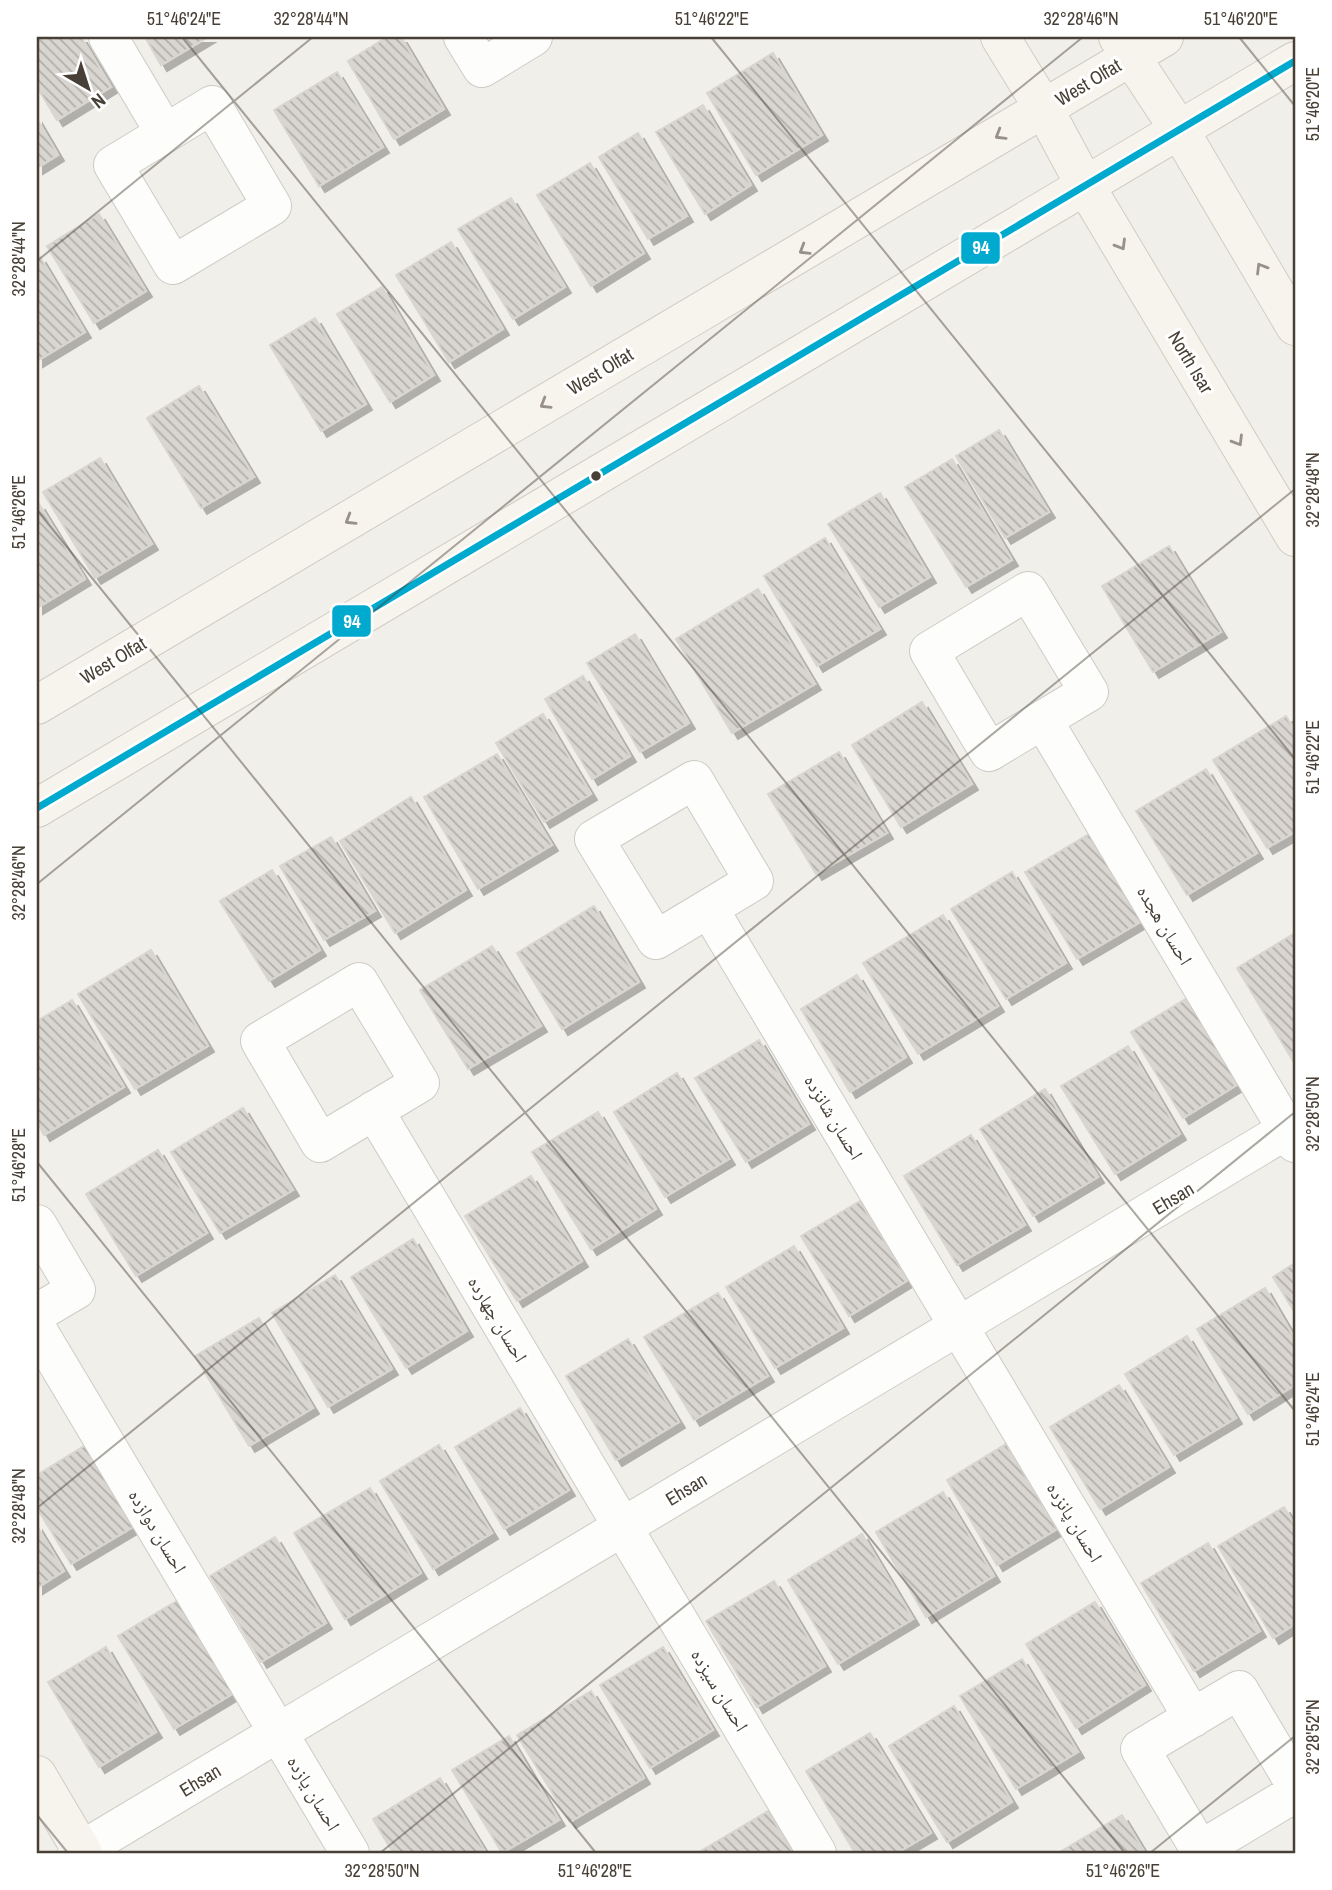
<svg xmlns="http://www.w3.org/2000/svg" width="1332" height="1890" viewBox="0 0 1332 1890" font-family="'Archivo Narrow','Noto Naskh Arabic',sans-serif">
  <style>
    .building { fill: url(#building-back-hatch); stroke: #d9d6d0; stroke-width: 2; filter: url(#shadow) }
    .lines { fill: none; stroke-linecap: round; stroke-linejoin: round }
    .street-casing { stroke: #cecbc6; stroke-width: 40 }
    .secondary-casing { stroke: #d1ccc1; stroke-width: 40 }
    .street { stroke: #fdfdfc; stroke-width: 38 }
    .secondary { stroke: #f7f4ee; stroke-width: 38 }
    .bus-1-casing { stroke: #fff; stroke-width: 12 }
    .bus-1 { stroke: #00a9ce; stroke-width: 7 }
    .oneway { stroke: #979189 }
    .ticks { fill: none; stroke: #484036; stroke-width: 2; stroke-opacity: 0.45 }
    .bus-dot { fill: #484036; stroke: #fff; stroke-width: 2.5 }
    .labels { text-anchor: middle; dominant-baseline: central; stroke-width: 6; stroke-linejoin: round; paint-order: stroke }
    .street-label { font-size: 19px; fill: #484036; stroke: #fff }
    .line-badge { stroke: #fff; stroke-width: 2.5 }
    .badge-label { font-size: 19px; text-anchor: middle; font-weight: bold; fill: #fff }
    .neatline { fill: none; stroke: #484036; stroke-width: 2.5 }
    .ticks-label { font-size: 18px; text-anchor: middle; fill: #484036 }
  </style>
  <defs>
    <pattern id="building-back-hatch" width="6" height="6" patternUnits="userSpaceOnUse" patternTransform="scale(1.75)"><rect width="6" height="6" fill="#d9d6d1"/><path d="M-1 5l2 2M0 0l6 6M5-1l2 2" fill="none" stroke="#b2afaa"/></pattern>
    <filter id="shadow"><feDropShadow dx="6" dy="6" stdDeviation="0" flood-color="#0004"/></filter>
  </defs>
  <rect width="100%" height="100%" fill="#f1efea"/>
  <path class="building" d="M37,37H81L111,87L57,120L37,87Z
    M145,37H208L161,65Z
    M387,37H401L444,109L394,139L348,61Z
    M773,53L822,135L756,175L707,93Z
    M337,72L383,147L319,186L274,110Z
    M703,105L751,185L705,214L656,132Z
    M37,119L58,155L37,168Z
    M638,133L687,216L648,239L599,157Z
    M590,163L644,253L591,286L537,195Z
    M511,198L565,287L513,319L458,229Z
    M99,214L146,291L94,323L47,246Z
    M451,242L503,329L449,362L396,275Z
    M40,257L85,332L37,361V259Z
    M382,287L434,375L390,402L337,314Z
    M315,318L366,404L321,431L270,345Z
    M199,386L254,477L201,508L147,418Z
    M999,430L1049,512L1005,538L956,456Z
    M100,458L152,544L95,578L43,492Z
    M952,459L1012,560L966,587L905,487Z
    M880,493L930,577L879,607L828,524Z
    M39,504L85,579L37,608V505Z
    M825,538L880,629L817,666L764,576Z
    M1169,546L1221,632L1153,672L1102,586Z
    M758,589L815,684L732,733L676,639Z
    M635,634L689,723L640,752L587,663Z
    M583,676L630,756L592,779L545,699Z
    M922,702L972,784L901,827L852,745Z
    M543,714L591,794L544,822L496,743Z
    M1286,716L1295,731V832L1267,848L1213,760Z
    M839,752L887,833L816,874L768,794Z
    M497,754L552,845L478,889L424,797Z
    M1206,769L1257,853L1187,895L1136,811Z
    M411,797L466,890L395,933L340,841Z
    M1089,834L1142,921L1077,959L1025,872Z
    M331,837L375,911L324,940L280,866Z
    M272,870L320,950L269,981L220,901Z
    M1012,872L1066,963L1006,999L951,909Z
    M594,906L639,982L562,1029L517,953Z
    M943,915L998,1006L918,1054L863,963Z
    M1295,933V1059L1293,1061L1237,968Z
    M492,946L541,1026L468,1069L420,990Z
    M151,950L208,1046L135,1089L78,994Z
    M857,975L906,1057L850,1092L801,1009Z
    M1189,997L1240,1083L1183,1118L1131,1032Z
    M72,1000L124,1087L44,1135L37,1122V1021Z
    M759,1040L809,1124L746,1162L695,1078Z
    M1128,1046L1180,1134L1115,1174L1061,1086Z
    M677,1073L729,1159L665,1197L614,1112Z
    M1045,1089L1098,1177L1033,1216L980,1129Z
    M243,1108L293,1190L220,1233L171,1152Z
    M598,1112L656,1209L591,1249L532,1152Z
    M971,1135L1025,1225L957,1265L904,1176Z
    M158,1150L207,1233L136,1276L86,1194Z
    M531,1176L582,1261L517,1301L465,1216Z
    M860,1201L908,1280L849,1316L801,1236Z
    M413,1239L467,1331L406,1368L351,1277Z
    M794,1246L843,1328L775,1368L726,1287Z
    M1295,1263V1313L1273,1277Z
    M335,1275L392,1369L328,1407L272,1313Z
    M1265,1288L1295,1339V1385L1248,1414L1197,1329Z
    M718,1293L768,1376L694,1420L644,1337Z
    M259,1318L313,1408L249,1446L195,1356Z
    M1187,1336L1236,1418L1174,1455L1125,1374Z
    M628,1339L679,1422L616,1460L566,1376Z
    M1119,1385L1169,1467L1100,1509L1050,1427Z
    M520,1408L569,1490L504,1529L455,1447Z
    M89,1443L138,1524L71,1564L37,1508V1475Z
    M1006,1444L1057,1529L997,1565L947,1480Z
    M439,1445L492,1533L433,1569L380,1481Z
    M370,1488L421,1573L345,1619L294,1533Z
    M943,1492L994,1576L926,1617L876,1532Z
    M1284,1507L1295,1526V1624L1273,1638L1218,1546Z
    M37,1526L64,1571L37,1588Z
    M862,1534L913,1619L838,1664L788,1580Z
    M275,1537L326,1623L261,1662L210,1576Z
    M1208,1543L1260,1631L1194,1671L1141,1583Z
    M774,1581L825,1666L757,1707L706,1621Z
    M178,1600L234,1693L174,1729L118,1636Z
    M1095,1602L1145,1685L1076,1728L1026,1644Z
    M106,1647L156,1732L99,1767L48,1682Z
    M663,1647L713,1730L650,1768L600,1685Z
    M1022,1659L1078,1752L1016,1789L960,1696Z
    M591,1691L644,1778L570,1822L517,1735Z
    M954,1706L1012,1802L947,1842L889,1746Z
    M870,1733L931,1833L897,1853H855L806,1771Z
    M509,1736L559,1820L502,1853L452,1770Z
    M440,1778L486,1853H393L373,1819Z
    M768,1811L793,1853L699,1852Z
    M1122,1815L1145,1853H1058Z"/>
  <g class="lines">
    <g class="street-casing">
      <path id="street" d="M108,37L165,133
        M463,37L482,68L533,37
        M212,105L272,206L173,265L113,165Z
        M1028,591L1089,692L989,752L929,651Z
        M1043,720L1295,1143
        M694,780L754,881L656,940L594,839Z
        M709,909L1193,1718
        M359,982L420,1083L320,1143L260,1041Z
        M374,1110L817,1853
        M37,1224L76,1290L37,1313
        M37,1329L350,1853
        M1295,1784L1239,1690L1140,1749L1200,1850L1295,1793
        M77,1853L1295,1125"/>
    </g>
    <g class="secondary-casing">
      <path id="secondary" d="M1000,37L1044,109L1086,187L1295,537
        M1118,37L1180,131L1295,326
        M37,705L1164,37
        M37,808L1295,61
        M37,1775L83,1853"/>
    </g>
    <use href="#street" class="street"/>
    <use href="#secondary" class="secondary"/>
    <g class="bus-1-casing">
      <path id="bus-1" d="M37,808L1295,61"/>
    </g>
    <use href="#bus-1" class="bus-1"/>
  </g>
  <defs><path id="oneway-chevron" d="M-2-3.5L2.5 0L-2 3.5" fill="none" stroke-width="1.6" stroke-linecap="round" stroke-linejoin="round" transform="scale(1.75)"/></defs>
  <g class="oneway">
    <use href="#oneway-chevron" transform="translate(1000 135) rotate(149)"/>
    <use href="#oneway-chevron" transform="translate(1121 245) rotate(59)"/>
    <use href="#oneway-chevron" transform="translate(804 250) rotate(149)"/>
    <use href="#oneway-chevron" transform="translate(1261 268) rotate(-121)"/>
    <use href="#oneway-chevron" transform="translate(545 404) rotate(149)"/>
    <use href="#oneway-chevron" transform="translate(1238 441) rotate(59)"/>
    <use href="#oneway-chevron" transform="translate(350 520) rotate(149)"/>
  </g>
  <path class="ticks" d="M182,37L1295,1411M711,37L1295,759M1239,37L1295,106M37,261L313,37M37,510L1125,1853M37,884L1083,37M37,1162L596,1853M37,1508L1295,489M37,1815L68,1853M380,1853L1295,1112M1150,1853L1295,1736"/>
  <circle class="bus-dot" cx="596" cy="476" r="6"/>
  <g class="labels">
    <g class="street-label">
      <text transform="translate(1088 82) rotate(-31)">West Olfat</text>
      <text transform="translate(1191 362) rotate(59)">North Isar</text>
      <text transform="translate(600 371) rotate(-31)">West Olfat</text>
      <text transform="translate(113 660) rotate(-31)">West Olfat</text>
      <text transform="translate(1165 925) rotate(59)">احسان هجده</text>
      <text transform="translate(834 1117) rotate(59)">احسان شانزده</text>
      <text transform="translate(1173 1198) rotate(-31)">Ehsan</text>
      <text transform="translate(498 1319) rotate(59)">احسان چهارده</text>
      <text transform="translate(686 1489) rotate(-31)">Ehsan</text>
      <text transform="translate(1075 1522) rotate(59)">احسان پانزده</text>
      <text transform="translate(158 1531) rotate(59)">احسان دوازده</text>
      <text transform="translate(720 1690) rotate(59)">احسان سیزده</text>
      <text transform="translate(200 1780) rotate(-31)">Ehsan</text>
      <text transform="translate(314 1793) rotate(59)">احسان یازده</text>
    </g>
  </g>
  <g class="line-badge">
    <rect x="960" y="231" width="41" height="34" rx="7" fill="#00a9ce"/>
    <rect x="331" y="604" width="41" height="34" rx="7" fill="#00a9ce"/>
  </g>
  <g class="badge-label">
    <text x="981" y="254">94</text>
    <text x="352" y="628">94</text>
  </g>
  <rect width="1332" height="1890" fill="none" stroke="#ffffff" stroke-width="77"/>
  <g transform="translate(88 88) rotate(141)" stroke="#ffffff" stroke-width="5" paint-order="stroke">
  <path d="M0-5L12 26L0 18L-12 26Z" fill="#484036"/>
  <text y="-10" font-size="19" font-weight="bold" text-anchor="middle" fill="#484036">N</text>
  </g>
  <rect x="38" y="38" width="1256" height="1814" class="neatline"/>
  <g class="ticks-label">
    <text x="184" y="25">51°46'24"E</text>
    <text x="311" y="25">32°28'44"N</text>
    <text x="712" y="25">51°46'22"E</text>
    <text x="1081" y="25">32°28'46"N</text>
    <text x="1241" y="25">51°46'20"E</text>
    <text transform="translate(1313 104) rotate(-90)" y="6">51°46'20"E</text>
    <text transform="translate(19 259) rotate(-90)" y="6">32°28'44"N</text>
    <text transform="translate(1313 490) rotate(-90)" y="6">32°28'48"N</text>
    <text transform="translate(19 512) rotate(-90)" y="6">51°46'26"E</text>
    <text transform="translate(1313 757) rotate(-90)" y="6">51°46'22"E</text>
    <text transform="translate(19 883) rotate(-90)" y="6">32°28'46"N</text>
    <text transform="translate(1313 1114) rotate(-90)" y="6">32°28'50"N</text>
    <text transform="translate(19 1165) rotate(-90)" y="6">51°46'28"E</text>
    <text transform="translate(1313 1409) rotate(-90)" y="6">51°46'24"E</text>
    <text transform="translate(19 1506) rotate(-90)" y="6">32°28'48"N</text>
    <text transform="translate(1313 1737) rotate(-90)" y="6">32°28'52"N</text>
    <text x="382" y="1877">32°28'50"N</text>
    <text x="595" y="1877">51°46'28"E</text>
    <text x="1123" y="1877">51°46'26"E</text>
  </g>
</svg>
